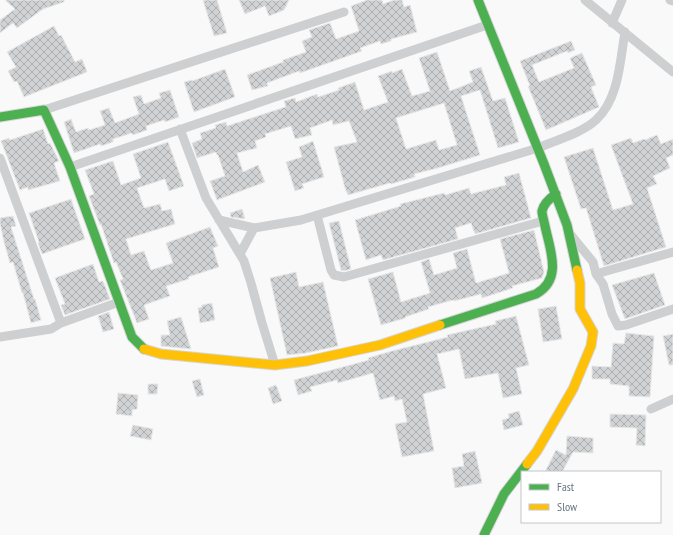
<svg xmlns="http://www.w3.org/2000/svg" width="673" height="535" viewBox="0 0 673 535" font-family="'PT Sans Narrow',sans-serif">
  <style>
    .building { fill: url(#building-cross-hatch); stroke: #e8e8e8; fill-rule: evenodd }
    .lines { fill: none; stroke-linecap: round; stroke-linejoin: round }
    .fast-casing { stroke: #d5d6d7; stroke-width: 11 }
    .slow-casing { stroke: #d5d6d7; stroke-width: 11 }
    .street { stroke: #cecfd0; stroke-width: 9 }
    .fast { stroke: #4caf50; stroke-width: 9 }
    .slow { stroke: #ffc107; stroke-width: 9 }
  </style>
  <defs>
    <pattern id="building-cross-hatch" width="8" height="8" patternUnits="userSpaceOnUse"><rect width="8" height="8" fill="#d0d2d3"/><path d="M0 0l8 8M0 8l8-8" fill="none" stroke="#acafb1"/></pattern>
  </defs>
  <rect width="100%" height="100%" fill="#f9f9f9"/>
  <path class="building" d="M5,0H64V2L43,9L17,28L13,23L0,33V20L15,9Z
    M203,0H217L227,33L214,36Z
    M239,0H289L284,10L269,16L265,6L245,14Z
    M367,0H382L383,4L394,0H402L404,7L410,5L417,32L391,39V41L381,44L380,41L360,48L362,51L300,73L299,71L267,83L268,86L252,90L247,75L283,62V60L306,52L302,41L312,37L309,30L330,23L336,39L359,31L351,6Z
    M54,26L59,36L61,35L75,62L82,59L87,72L24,97L17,81L14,82L8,71L16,67L7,52Z
    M571,41L575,50L568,53L567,51L532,65L539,82L574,68L570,58L582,53L596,85L591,87L599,107L546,130L528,86H530L520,61Z
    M437,52L450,91L473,82L469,71L481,67L493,101L505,98L519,142L498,148L480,90L461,96L480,155L438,168L414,174L415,177L391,184L390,183L348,195L345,188L334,147L357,142L349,121L333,125L332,120L310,128L312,135L295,139L291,126L265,134L266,137L255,141L257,148L237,153L243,172L258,165L265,182L217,200L210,181L225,176L218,155H217L216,152L197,158L192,143L202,139L200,133L216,128L215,125L226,122L227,126L285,107H286L284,101L295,98L296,102L317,94L318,97L339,90L338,88L355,82L364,110L388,102L378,76L392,71V73L402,69L412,96L430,91L419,58ZM444,103L457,145L439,150L436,140L406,149L396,118Z
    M225,69L235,97L194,112L184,82L192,80V81Z
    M170,90L179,117L165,122L164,120L146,126L147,130L133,135L132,133L113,139V142L101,146L100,144L74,153L64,122L71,119L76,132L88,128L89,130L105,125L100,111L109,108L115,123L139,114L133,97L141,95L144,104L161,98L159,93Z
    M43,129L48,144L50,143L59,161L54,163L60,181L28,190V187L20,190L1,141L9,138L10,140Z
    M657,135L661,144L673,139V155L666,158L670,168L653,176L657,184L647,188L666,247L604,266L586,208L581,209L564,157L593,148L613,210L633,204L611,145L631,138L633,143L644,139L645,140Z
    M313,141L324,177L302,184L304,188L295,191L286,162L302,157L299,147Z
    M168,142L184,186L169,191L165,179L137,188L144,208L160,204L162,211L171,209L175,224L126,239L131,255L144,251L151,270L173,263L166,243L210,227L218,246L213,248L219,267L188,277L189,279L166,286L170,296L144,305L149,319L137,323L120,280L123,279L116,262L114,263L101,224L100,225L89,196L94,194L85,170L113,161L121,185L141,178L133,154Z
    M519,173L531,218L475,234L471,223L455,228L458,239L383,260L381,255L366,260L355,220L401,206L400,204L444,193L445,195L469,188L471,194L506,185L504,177Z
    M71,199L85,239L42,254L38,243L39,242L29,213Z
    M242,209L245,219L231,217L230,213Z
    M13,216L16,226L11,227L34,299H35L41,320L31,323L23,293H22L13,262L10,263L4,242L0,223V218Z
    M339,221L351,269L344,271L341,270L329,223Z
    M534,230L544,272L542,278L512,286L513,288L482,298L481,294L454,301L453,300L428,307L429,309L405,317L406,318L381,325L368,279L393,272L401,302L430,293L421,262L429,259L434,275L457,268L453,253L467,249L476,283L509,273L500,239Z
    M93,264L99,282L103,281L110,299L65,315L61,305L65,304L55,278Z
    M296,272L299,287L323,282L338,346L306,353L287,355L270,278Z
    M654,273L665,305L625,319L612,285Z
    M212,303L215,320L200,323L198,308L202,307V305Z
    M556,306L562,339L543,342L538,309Z
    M109,312L114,329L103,332L98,316Z
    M516,316L529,365L516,368L522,394L503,398L498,373L465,379L459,349L437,354L446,388L423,394L434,451L402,457L395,424L407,422L402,399L395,401L394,396L380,400L373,373L338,383L337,380L310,387L312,391L298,395L294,380L369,360L368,358L392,351L448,337L447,335L496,324L495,321Z
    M181,317L191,349L161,346V335H170L167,321Z
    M626,333L654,336L650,397L629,396V386L610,384V379H592V366L611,367L613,343L624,344Z
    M673,334V365H669L663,336Z
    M200,379L204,395L197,397L192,381Z
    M148,384H158L157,394H148Z
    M276,385L282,401L273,404L268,388Z
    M118,393L138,395L137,409L132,410V416L116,414Z
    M519,411L523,425L504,430L502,420L509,418L508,414Z
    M610,414L646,415L645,446L636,445L637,428L610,427Z
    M133,425L153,429L151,440L130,436Z
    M567,436L593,438V453L573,452L562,472H545L556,450L566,455Z
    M475,451L482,483L455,488L452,468L464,466L462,454Z"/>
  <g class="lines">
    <g class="fast-casing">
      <path id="fast" d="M478,0L544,164L567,225L577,270
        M0,117L44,110L70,167L132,337L144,349
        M440,325L536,294C563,279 550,250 545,226C544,221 542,215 542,211C544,203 550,198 556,194
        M484,535L504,494L527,464"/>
    </g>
    <g class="slow-casing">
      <path id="slow" d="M144,349L161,354L275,365L307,361L380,345L440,325
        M527,464L537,451L573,389L591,346L593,332L580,309V283L577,270"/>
    </g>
    <path class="street" d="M585,0L673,72
      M670,0L673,1
      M612,23L622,0
      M44,110L344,12
      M180,129L206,198L244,261L251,283L262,323L275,365
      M0,158L61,323
      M70,167L487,25
      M317,215L331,270L334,275L344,277L543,221
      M219,220L254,228L301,220L538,148C556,140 582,133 596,120C619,99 620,61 625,32
      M571,235L593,262L596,274L603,284L612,314L618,326L626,325L673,309
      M240,254L254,228
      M596,274L673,252
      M0,337L51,329L61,323L119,302
      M651,409L673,399"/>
    <use href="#fast" class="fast"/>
    <use href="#slow" class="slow"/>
  </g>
  <rect x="521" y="471" width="140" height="52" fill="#ffffff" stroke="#c1c8cd"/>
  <rect x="529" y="484" width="20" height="6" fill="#4caf50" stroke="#c1c8cd"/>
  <text x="557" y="491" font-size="12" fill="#657683">Fast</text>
  <rect x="529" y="504" width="20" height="6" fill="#ffc107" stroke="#c1c8cd"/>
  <text x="557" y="511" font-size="12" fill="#657683">Slow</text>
</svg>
